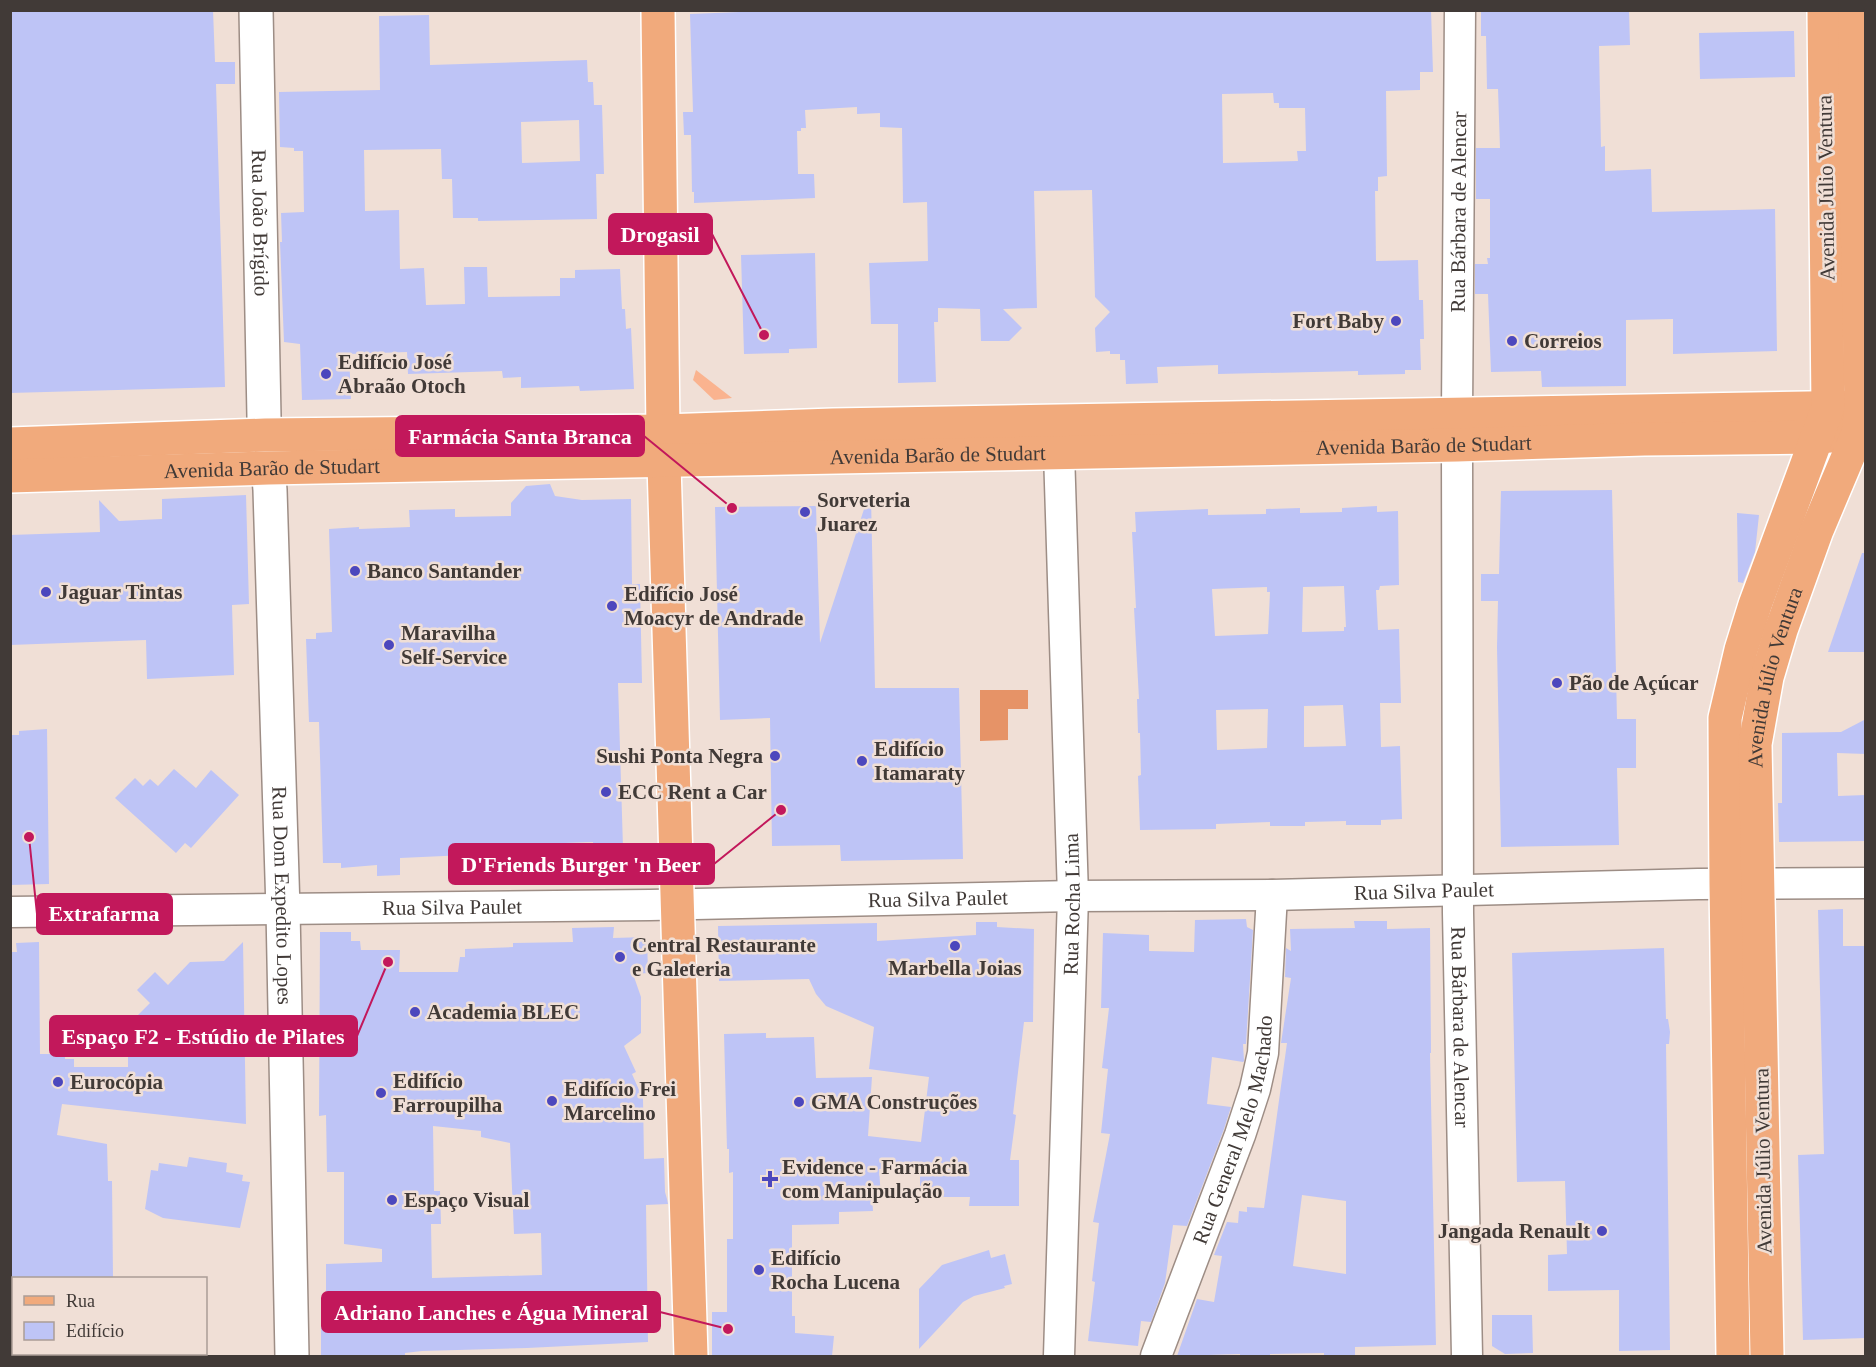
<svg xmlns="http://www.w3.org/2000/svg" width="1876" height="1367" viewBox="0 0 1876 1367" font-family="'Times New Roman',serif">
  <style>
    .green { fill: #fab38f }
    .water { fill: #e69367 }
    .building { fill: #bec4f6; fill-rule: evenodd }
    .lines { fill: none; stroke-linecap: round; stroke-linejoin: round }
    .minor-casing { stroke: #9d8d85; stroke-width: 33 }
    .tertiary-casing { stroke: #9d8d85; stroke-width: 36 }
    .primary-casing { stroke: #fff; stroke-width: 36 }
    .minor { stroke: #fff; stroke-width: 30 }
    .tertiary { stroke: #fff; stroke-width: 33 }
    .primary { stroke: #f1aa7c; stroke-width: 33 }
    .poi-dot { fill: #4c47bd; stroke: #f0dfd6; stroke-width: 2 }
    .labels { text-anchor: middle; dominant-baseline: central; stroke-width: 5; stroke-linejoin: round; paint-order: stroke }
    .street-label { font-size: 21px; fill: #413a37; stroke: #f0dfd6 }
    .poi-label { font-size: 21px; font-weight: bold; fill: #413a37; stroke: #f0dfd6; text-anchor: start }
    .leader { fill: none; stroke: #c2185b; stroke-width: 2 }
    .callout-dot { fill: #c2185b; stroke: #f0dfd6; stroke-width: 2 }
    .callout { fill: #c2185b; stroke: #c2185b; stroke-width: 2 }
    .callout-label { font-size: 22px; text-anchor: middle; font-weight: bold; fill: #fff }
  </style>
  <rect width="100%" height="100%" fill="#f0dfd6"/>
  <path class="green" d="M696,370L732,398L714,400L693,380Z"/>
  <path class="water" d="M980,690H1028V709H1008V740L980,741Z"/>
  <path class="building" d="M10,10H213L215,62H235V84H216L225,387L10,393Z
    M788,10H1431L1433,72H1420V90L1386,91L1387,176L1378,177V191H1375L1376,261L1418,260L1419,300H1423L1424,339H1420L1421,370H1405V374L1358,375V371L1218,374V365L1157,367L1158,383L1126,384L1125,360H1120V354H1110V351L1096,352L1095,328L1110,312L1095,297L1092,190L1034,191L1037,308L1003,309L1022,328L1009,341H981L980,309L938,308V322H934L936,382L898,383V324H871L869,263L928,261L927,202L903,203L902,128L880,127V113L857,114V107L805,110L806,128H801V131H797L798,174H814L815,198L694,203V192H692L691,135H684L683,112H693L690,14ZM1273,93L1274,103H1279V108H1305L1306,151H1297L1298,161L1223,163L1222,94Z
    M1481,10H1629L1630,45L1599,46L1601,147L1605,146V171L1651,169L1652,212L1775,209L1777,351L1673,354V319L1626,320V386L1542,387L1541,371L1491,372L1488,294H1475V264H1488L1487,258H1490V199H1476V148H1500L1498,89H1487L1486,36H1481Z
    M429,15L430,65L587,60L588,82H593L594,105H602L604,174H596L597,219L478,221V218H453L452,179H442L441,149L364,150L365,211L399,210L400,269L424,268L426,305L465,304L464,267H487L488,297L560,296V278H575V270L620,269L622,309H625L626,329L631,328L634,389L580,391L579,386L521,388V377L503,378L502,371L408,374L407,352L349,354L351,399L302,400L300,344L284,342L280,242H282L281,213L304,212L303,151H294V148L280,147L279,92L380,90L379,16ZM579,120L580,161L522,163L521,122Z
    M1794,31L1795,77L1700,79L1699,33Z
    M815,253L817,348L789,349V353L744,354L741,255Z
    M550,484L555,496L582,500L631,499L632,584H640L642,683H618L623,848H593V842L536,844L529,852L400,858V875L377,876V865L341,868V863H323L319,722H309L306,639H316V633L332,632L329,529L359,527V529L410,527L409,510L455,509V517L511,516V503L526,486Z
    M1612,490L1617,719H1636V768H1617L1619,845L1501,847L1497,647L1498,601H1481V574H1499L1501,491Z
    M246,495L249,604L232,605L234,675L147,679L146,640L10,645V535L100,532L99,500L119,521L162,519V499Z
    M868,497H871L875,688H959L963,859L841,861L840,845L772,846L770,718L720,720L715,507L816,506L820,643Z
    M1377,506V512L1398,511L1399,585L1380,586L1379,590H1376L1378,630L1399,629L1401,703H1380L1381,747L1400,746L1402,819L1381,820V825H1346V821L1305,822V826H1270V822L1216,824V829L1140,830L1138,776L1141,775L1140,733H1138L1137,699H1139L1134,608H1136L1132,532H1136L1135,512L1208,509V515L1266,514V509L1300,508V513L1342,512V508ZM1344,586L1346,627H1344V631L1302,632L1303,587ZM1267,587V592H1270L1268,634L1215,636L1212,589ZM1343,705L1346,746L1304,747V706ZM1268,709L1267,748L1217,750L1216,710Z
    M1737,513L1759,515L1755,552L1743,583L1738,582Z
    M1862,553H1866V652H1828Z
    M1866,719V754L1837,753L1838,796L1866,795V841L1779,842L1778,803H1782V733L1841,732Z
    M47,729L49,884L10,885V735H19V731Z
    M174,769L196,788L211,770L239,795L191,848L185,843L176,853L115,798L135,778L143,786L150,779L158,786Z
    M1843,909V946H1866V1338L1803,1340L1798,1155L1824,1154L1818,910Z
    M1246,919L1247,927L1253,930L1246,1044H1243L1244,1061L1243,1062L1212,1057L1207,1104L1231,1107L1224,1129L1187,1226L1173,1225L1165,1283L1151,1322L1141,1321L1138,1346L1088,1341L1095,1282L1092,1281L1099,1223L1093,1222L1110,1134L1101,1133L1108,1069L1102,1068L1109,1008H1101L1103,933L1149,935V951L1194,952L1195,920Z
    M1354,921H1387V929L1430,928L1431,1053H1430L1436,1345L1355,1347V1356L1324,1355V1353L1270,1354V1356H1240V1354L1177,1356L1197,1299L1214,1302L1222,1256L1214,1255L1227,1222L1238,1223L1239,1211L1247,1212V1207L1264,1208L1287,1043H1281L1291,978L1285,977L1286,948L1291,951L1290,929L1355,928ZM1302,1195L1346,1201V1274L1293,1266Z
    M976,922H997V927L1034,929L1033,1022H1024L1013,1114L1016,1115L1010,1160H1019V1206H969L970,1197H920V1165L879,1169L881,1197H872L873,1211L839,1212V1224L792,1225V1316H795V1333L834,1336L832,1356H712V1312H727V1239H733V1172L729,1173V1149H727L724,1034L766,1033V1038L814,1037L816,1078L872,1077L868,1136L921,1142L929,1077L869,1069L874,1027L826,1006L816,994L809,979L719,981L718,926L877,923V941L976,935Z
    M614,927L613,938L647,937L648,973L633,974L641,997V1033L624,1046L636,1072L632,1074L643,1099L644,1159L664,1158L665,1192L667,1199L668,1204L646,1205L648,1342L527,1348L422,1351L405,1353V1356H321V1307L324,1308V1304H326V1264L382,1262V1249L344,1244V1172H327L326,1115L319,1116L320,932H351V941H360L361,950H400L399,972H458L460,957H465V949L513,947V943L573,942L572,928ZM433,1126L481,1131V1137L510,1143L514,1234L541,1233L542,1275L432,1278L431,1224H441L440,1191H434Z
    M39,942L40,1054H65V1059H74V1067H128V1025L150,1003L137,990L155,972L168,985L190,962L224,961L243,942L246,1124L62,1104L57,1135L107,1144L108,1181H112L113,1278H10V952H17L16,943Z
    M1664,948L1666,1019H1668L1670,1032L1669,1044H1666L1670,1350L1619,1351V1290L1548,1291V1255L1567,1254L1565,1181L1517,1182L1512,953Z
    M189,1157L227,1163L226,1172L243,1175L242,1181L250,1182L240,1228L163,1218L145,1209L151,1170L158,1171L159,1163L187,1167Z
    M989,1250L991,1258L1005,1254L1012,1284L1004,1286L1005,1288L974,1296L963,1302L919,1349V1289L942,1265Z
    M1492,1315H1532L1533,1353L1505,1354L1492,1346Z"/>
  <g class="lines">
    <g class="minor-casing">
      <g id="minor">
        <path id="s1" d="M1457,413L1460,10"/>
        <path id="s2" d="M1457,445L1458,913L1467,1356"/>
        <path id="s3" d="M10,912L650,905L1073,896L1272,895L1698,884L1866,883"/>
        <path id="s4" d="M1059,1356L1073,896L1059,452"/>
        <path id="s5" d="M1156,1356L1240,1135L1255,1089L1263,1053L1272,895"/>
      </g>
    </g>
    <g class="tertiary-casing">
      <g id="tertiary">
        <path id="s6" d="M256,10L264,417L270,490L283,910L292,1356"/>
      </g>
    </g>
    <g class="primary-casing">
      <g id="primary">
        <path d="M658,10L663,431L691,1356"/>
        <path d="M10,444L265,435L663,431L833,425L1866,407"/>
        <path id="s7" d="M10,476L268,468L1457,445L1644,439L1818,437L1866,433"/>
        <path d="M1733,1356L1726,884L1725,718L1741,650L1755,605L1828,407L1824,10"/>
        <path id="s8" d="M1767,1356L1755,744L1767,677L1781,630L1817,530L1858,433L1861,407L1856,174L1855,10"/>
      </g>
    </g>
    <use href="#minor" class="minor"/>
    <use href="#tertiary" class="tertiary"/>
    <use href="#primary" class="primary"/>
  </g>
  <g class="poi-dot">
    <circle cx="1396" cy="321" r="6"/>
    <circle cx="1512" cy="341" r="6"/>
    <circle cx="326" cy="374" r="6"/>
    <circle cx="805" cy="512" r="6"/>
    <circle cx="355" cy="571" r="6"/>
    <circle cx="46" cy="592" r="6"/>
    <circle cx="612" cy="606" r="6"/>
    <circle cx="389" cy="645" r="6"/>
    <circle cx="1557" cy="683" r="6"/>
    <circle cx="775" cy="756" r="6"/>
    <circle cx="862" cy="761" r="6"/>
    <circle cx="606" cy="792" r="6"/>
    <circle cx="955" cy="946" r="6"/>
    <circle cx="620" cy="957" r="6"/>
    <circle cx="415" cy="1012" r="6"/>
    <circle cx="58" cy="1082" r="6"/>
    <circle cx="381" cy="1093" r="6"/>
    <circle cx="552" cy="1101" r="6"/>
    <circle cx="799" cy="1102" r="6"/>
    <path d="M767 1170h6v6h6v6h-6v6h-6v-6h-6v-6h6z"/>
    <circle cx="392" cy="1200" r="6"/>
    <circle cx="1602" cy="1231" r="6"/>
    <circle cx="759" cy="1270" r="6"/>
  </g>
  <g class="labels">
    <g class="street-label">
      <text transform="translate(1826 188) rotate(-91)">Avenida Júlio Ventura</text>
      <text stroke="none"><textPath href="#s1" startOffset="201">Rua Bárbara de Alencar</textPath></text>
      <text stroke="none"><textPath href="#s6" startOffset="213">Rua João Brígido</textPath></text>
      <text stroke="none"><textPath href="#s7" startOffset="1414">Avenida Barão de Studart</textPath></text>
      <text stroke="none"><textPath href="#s7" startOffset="928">Avenida Barão de Studart</textPath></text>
      <text stroke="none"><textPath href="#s7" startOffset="262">Avenida Barão de Studart</textPath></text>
      <text stroke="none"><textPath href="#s8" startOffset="681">Avenida Júlio Ventura</textPath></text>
      <text stroke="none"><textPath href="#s3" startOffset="1414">Rua Silva Paulet</textPath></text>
      <text stroke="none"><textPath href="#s6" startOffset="886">Rua Dom Expedito Lopes</textPath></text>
      <text stroke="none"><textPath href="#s3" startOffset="928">Rua Silva Paulet</textPath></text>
      <text stroke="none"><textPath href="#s4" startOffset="452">Rua Rocha Lima</textPath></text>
      <text stroke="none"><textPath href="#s3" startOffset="442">Rua Silva Paulet</textPath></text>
      <text stroke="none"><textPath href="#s2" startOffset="582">Rua Bárbara de Alencar</textPath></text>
      <text stroke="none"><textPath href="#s5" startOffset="240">Rua General Melo Machado</textPath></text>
      <text transform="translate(1763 1161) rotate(-91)">Avenida Júlio Ventura</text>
    </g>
    <g class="poi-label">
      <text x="1384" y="321" text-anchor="end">Fort Baby</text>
      <text x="1524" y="341">Correios</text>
      <text x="338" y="362">Edifício José<tspan x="338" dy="24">Abraão Otoch</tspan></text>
      <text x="817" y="500">Sorveteria<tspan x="817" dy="24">Juarez</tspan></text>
      <text x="367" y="571">Banco Santander</text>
      <text x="58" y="592">Jaguar Tintas</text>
      <text x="624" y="594">Edifício José<tspan x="624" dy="24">Moacyr de Andrade</tspan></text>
      <text x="401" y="633">Maravilha<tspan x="401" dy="24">Self-Service</tspan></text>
      <text x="1569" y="683">Pão de Açúcar</text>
      <text x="874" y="749">Edifício<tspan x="874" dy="24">Itamaraty</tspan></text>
      <text x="763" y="756" text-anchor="end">Sushi Ponta Negra</text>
      <text x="618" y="792">ECC Rent a Car</text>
      <text x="632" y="945">Central Restaurante<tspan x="632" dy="24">e Galeteria</tspan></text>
      <text x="955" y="968" text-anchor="middle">Marbella Joias</text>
      <text x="427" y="1012">Academia BLEC</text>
      <text x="393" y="1081">Edifício<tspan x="393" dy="24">Farroupilha</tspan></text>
      <text x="70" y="1082">Eurocópia</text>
      <text x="564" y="1089">Edifício Frei<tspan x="564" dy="24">Marcelino</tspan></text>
      <text x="811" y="1102">GMA Construções</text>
      <text x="782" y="1167">Evidence - Farmácia<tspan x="782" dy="24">com Manipulação</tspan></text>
      <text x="404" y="1200">Espaço Visual</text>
      <text x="1590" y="1231" text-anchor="end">Jangada Renault</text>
      <text x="771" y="1258">Edifício<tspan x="771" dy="24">Rocha Lucena</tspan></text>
    </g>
  </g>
  <path class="leader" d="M764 335L712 234M732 508L644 436M781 810L714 864M29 837L37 914M388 962L357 1036M728 1329L660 1312"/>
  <g class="callout-dot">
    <circle cx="764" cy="335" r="6"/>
    <circle cx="732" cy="508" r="6"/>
    <circle cx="781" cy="810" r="6"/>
    <circle cx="29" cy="837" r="6"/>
    <circle cx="388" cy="962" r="6"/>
    <circle cx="728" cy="1329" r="6"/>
  </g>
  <g class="callout">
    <rect x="609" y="214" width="103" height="40" rx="6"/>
    <rect x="396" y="416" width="248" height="40" rx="6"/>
    <rect x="449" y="844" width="265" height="40" rx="6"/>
    <rect x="37" y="894" width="135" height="40" rx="6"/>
    <rect x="50" y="1016" width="307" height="40" rx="6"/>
    <rect x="322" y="1292" width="338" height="40" rx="6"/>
  </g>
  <g class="callout-label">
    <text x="660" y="242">Drogasil</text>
    <text x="520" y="444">Farmácia Santa Branca</text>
    <text x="581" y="872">D'Friends Burger 'n Beer</text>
    <text x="104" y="921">Extrafarma</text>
    <text x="203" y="1044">Espaço F2 - Estúdio de Pilates</text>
    <text x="491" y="1320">Adriano Lanches e Água Mineral</text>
  </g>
  <rect width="1876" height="1367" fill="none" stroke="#413a37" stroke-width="24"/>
  <rect x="12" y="1277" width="195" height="78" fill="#f0dfd6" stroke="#aa9d96" stroke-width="1.5"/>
  <rect x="24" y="1296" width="30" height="9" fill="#f1aa7c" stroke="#aa9d96" stroke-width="1.5"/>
  <text x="66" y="1307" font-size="18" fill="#413a37">Rua</text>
  <rect x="24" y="1322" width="30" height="18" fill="#bec4f6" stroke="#aa9d96" stroke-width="1.5"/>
  <text x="66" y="1337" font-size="18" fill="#413a37">Edifício</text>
</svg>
